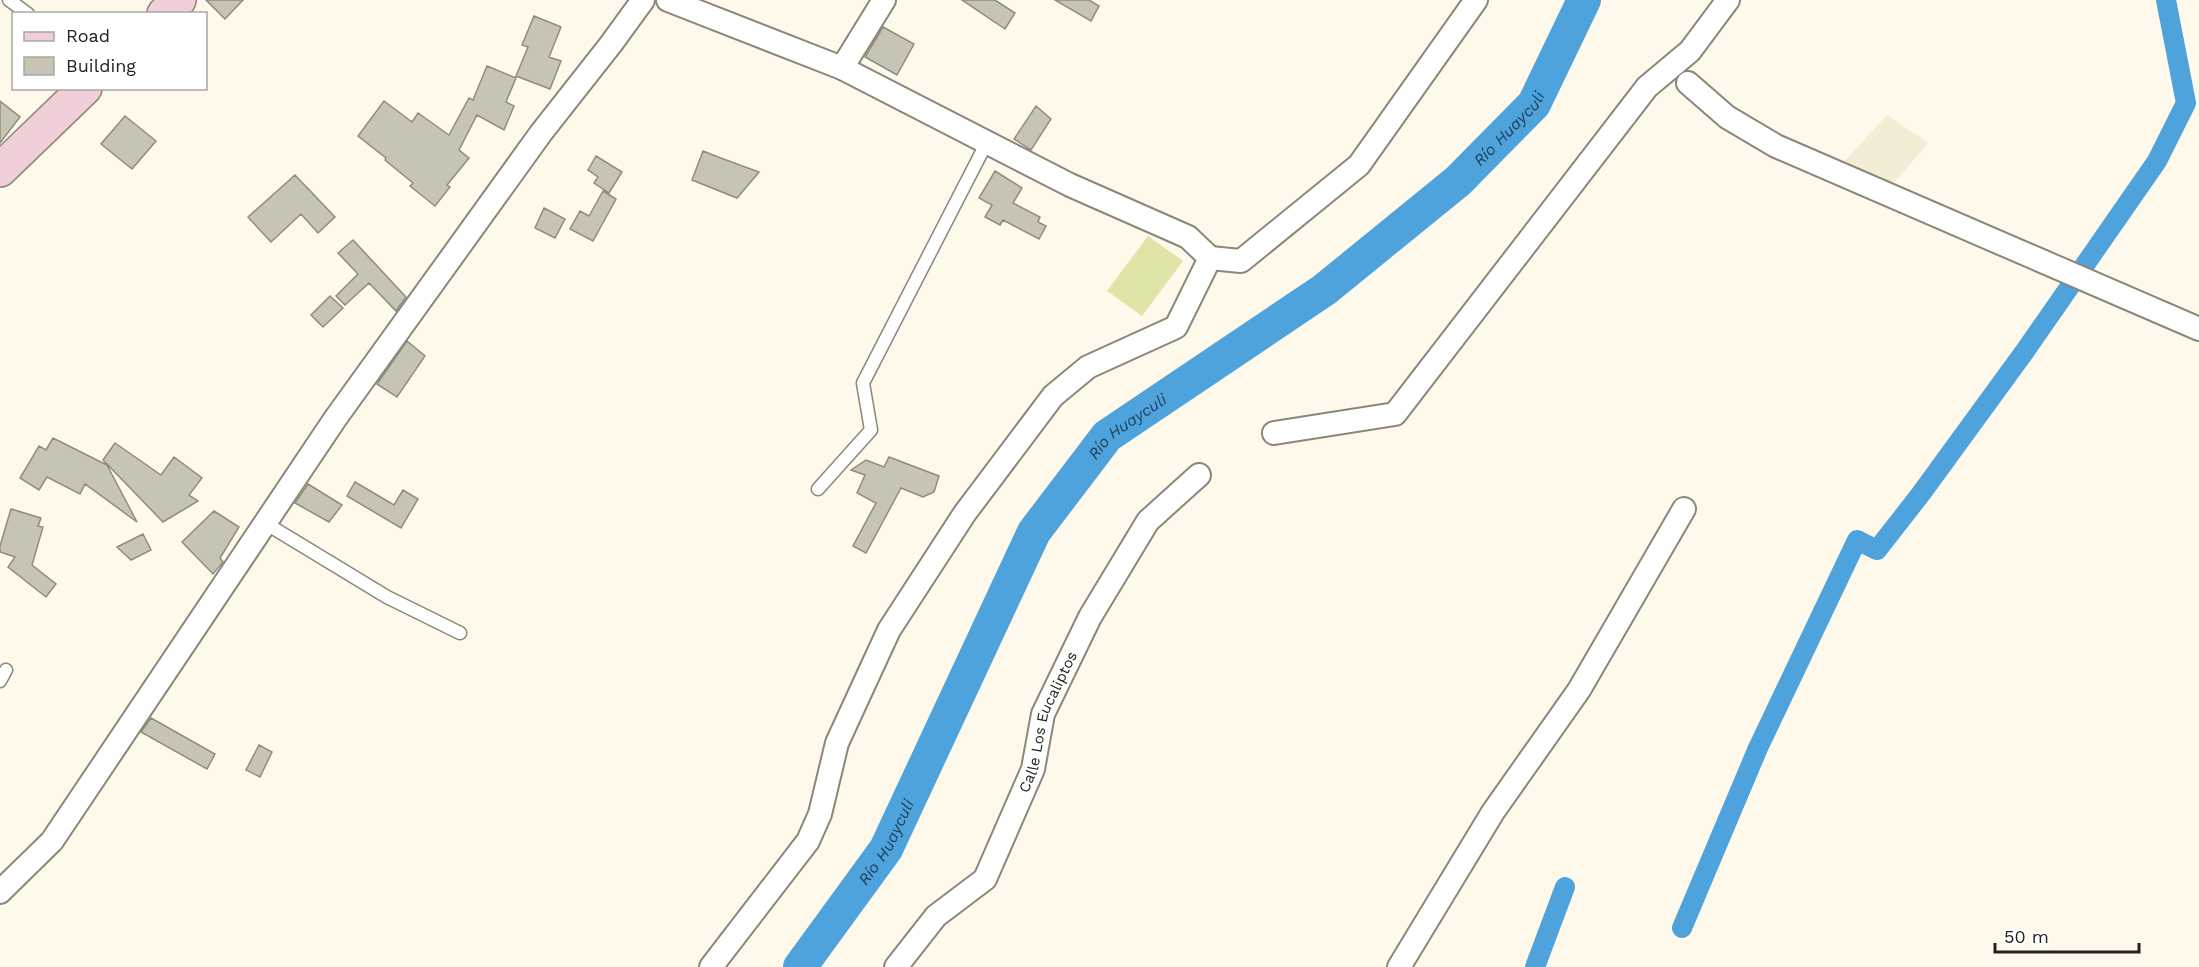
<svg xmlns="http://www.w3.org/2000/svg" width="2199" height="967" viewBox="0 0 2199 967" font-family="'Work Sans',sans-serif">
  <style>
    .built { fill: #f3edd6 }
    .green { fill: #e0e4a6 }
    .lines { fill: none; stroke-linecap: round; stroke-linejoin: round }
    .canal { stroke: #4fa3dc; stroke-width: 20 }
    .river { stroke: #4fa3dc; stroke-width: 34 }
    .building { fill: #c8c4b5; stroke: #8f8c7e; stroke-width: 1.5 }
    .lane-casing { stroke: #8b8779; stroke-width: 15 }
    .street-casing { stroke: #8b8779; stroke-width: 26 }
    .secondary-casing { stroke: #8b8779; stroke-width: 36 }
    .lane { stroke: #fff; stroke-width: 12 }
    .street { stroke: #fff; stroke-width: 22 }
    .secondary { stroke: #f1cfd8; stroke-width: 33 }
    .labels { text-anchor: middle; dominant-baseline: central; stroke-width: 4.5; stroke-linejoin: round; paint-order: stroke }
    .street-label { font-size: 15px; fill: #24221d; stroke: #fff }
    .water-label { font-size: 16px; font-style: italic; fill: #1b3e56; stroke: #fff }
  </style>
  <rect width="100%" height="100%" fill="#fef9ea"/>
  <path class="built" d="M1887,115L1928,143L1893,184L1844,162Z"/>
  <path class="green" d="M1148,236L1183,261L1142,316L1107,291Z"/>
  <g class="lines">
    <path class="canal" d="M1682,928L1758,748L1857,540L1877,550L1920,495L2025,351L2157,161L2186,103L2166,0
      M1535,967L1565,887"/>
    <path class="river" id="s1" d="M800,967L886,849L1034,532L1107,436L1324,290L1458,181L1534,104L1584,0"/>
  </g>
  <path class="building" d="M206,0H243L225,19Z
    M962,0H995L1015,13L1005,29Z
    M1055,0H1089L1099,6L1091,21Z
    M534,16L561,27L549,57L561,61L550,89L516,76L528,47L522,45Z
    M883,27L914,44L897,75L865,57Z
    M487,66L516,78L506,102L514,106L504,130L477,115L459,150L469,158L447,185L450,187L435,206L410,186L413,183L385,160L386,158L358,136L384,101L412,122L418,113L449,135L469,98L473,100Z
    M0,101L20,117L0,143Z
    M1036,106L1051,119L1031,150L1014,139Z
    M125,116L156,141L132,169L101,144Z
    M703,151L718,157L759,172L737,198L692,180Z
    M596,156L622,172L609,193L594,183L598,177L588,170Z
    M995,171L1022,188L1013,203L1040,217L1038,222L1046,226L1039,239L1003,220L1000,225L985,217L992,205L979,198Z
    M295,175L335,217L318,233L301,214L271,242L248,217Z
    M603,191L616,199L593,241L570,229L580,211L589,216Z
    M544,208L565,219L555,238L535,228Z
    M353,240L406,297L396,311L369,283L345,305L336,296L358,274L338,253Z
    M330,296L343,308L323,327L311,315Z
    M407,341L425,356L397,397L377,384Z
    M53,438L107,465L137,522L85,484L80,494L47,477L39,490L20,478L39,446L46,450Z
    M115,443L161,475L174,457L202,478L189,495L198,501L163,522L103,460Z
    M889,457L939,476L934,492L923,497L901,488L866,553L853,546L876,503L857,493L865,475L851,470L866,460L884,467Z
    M355,482L394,505L403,490L418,499L401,528L347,496Z
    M308,484L342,505L329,522L295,503Z
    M11,509L41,518L38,526L43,527L32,565L56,584L46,597L8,567L15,557L0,552V546Z
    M214,511L239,527L220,558L223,562L213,574L182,542Z
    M143,534L151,550L131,560L117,547Z
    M151,718L215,754L207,769L141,732Z
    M259,745L272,752L260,777L246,770Z"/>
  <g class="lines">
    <g class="lane-casing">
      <path id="lane" d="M9,0L28,14
        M818,489L871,430L863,383L987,142
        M265,523L387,597L460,633
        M0,681L6,670"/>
    </g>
    <g class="street-casing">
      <g id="street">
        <path d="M668,0L842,68L1070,185L1188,237L1210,258L1176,327L1088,367L1053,396L965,513L889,630L837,743L820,814L808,841L711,967"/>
        <path d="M842,68L884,0"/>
        <path d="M1688,83L1727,117L1776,146L2199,329"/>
        <path d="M1210,258L1241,261L1359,165L1476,0"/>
        <path d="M1274,433L1395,414L1647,87L1690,51L1728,0"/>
        <path d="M0,892L52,841L335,419L541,133L611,44L643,0"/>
        <path id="s2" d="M896,967L936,916L985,879L1033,769L1043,714L1090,617L1148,521L1199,475"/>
        <path d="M1399,967L1493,812L1579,690L1684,509"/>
      </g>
    </g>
    <g class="secondary-casing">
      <path id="secondary" d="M164,14L179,0
        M0,170L85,88"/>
    </g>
    <use href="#lane" class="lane"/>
    <use href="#street" class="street"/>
    <use href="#secondary" class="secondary"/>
  </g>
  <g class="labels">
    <g class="street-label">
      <text stroke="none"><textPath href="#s2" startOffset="296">Calle Los Eucaliptos</textPath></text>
    </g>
    <g class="water-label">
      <text stroke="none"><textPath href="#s1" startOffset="1124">Río Huayculi</textPath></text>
      <text stroke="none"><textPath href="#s1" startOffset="638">Río Huayculi</textPath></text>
      <text stroke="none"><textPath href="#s1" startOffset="152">Río Huayculi</textPath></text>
    </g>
  </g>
  <rect x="12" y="12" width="195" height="78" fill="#ffffff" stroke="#a7a7a5" stroke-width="1.5"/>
  <rect x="24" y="32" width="30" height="9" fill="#f1cfd8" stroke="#a7a7a5" stroke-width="1.5"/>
  <text x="66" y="42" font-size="18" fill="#24221d">Road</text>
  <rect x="24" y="57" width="30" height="18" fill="#c8c4b5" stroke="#a7a7a5" stroke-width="1.5"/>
  <text x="66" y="72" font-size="18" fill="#24221d">Building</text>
  <path d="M1995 943v9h144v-9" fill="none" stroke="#24221d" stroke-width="3"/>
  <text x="2004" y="943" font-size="18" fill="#24221d" stroke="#ffffff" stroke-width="4.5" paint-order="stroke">50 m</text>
</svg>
